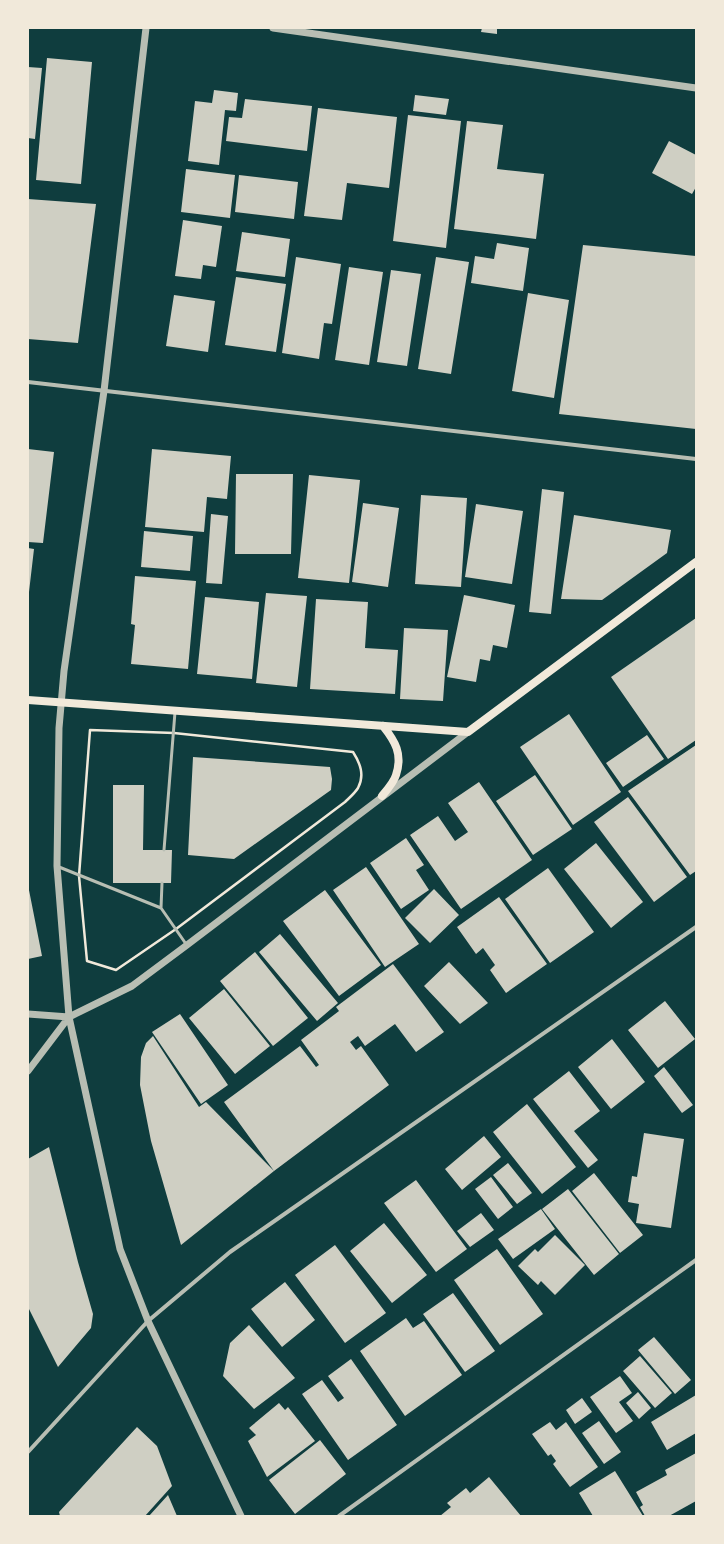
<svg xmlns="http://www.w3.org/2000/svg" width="724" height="1544" viewBox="0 0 724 1544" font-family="Ubuntu,sans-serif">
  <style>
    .building { fill: #cfcfc3 }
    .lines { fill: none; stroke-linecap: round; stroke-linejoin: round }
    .path { stroke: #f1e9da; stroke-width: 2.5 }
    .service { stroke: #b8beb3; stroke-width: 3 }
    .minor { stroke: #b8beb3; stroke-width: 4 }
    .tertiary { stroke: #b8beb3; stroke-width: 7 }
    .secondary { stroke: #f1e9da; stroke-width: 8 }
  </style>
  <rect width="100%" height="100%" fill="#0f3d3e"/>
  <path class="building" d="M482,28H497V34L481,32Z
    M47,58L92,62L81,184L36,180Z
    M28,67L42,68L35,139L28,138Z
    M214,90L238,93L236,111L225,110L219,165L188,161L195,101L212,103Z
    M415,95L449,99L446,115L413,111Z
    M245,99L312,106L307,151L226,141L229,117L242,118Z
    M318,108L397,117L389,188L347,183L342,220L304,216Z
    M408,115L461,121L446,248L393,241Z
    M467,121L503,125L497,169L544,174L536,239L454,229Z
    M669,141L696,155V187L692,194L652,173Z
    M186,169L235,175L230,218L181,212Z
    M239,175L298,182L294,219L235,212Z
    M28,199L96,204L78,343L28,339Z
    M183,220L222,226L216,267L203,265L201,279L175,276Z
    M242,232L290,239L285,277L236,271Z
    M497,243L529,248L523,291L471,283L475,256L494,259Z
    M583,245L696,256V429L559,414Z
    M296,257L341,264L332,324L324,323L319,359L282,353Z
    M436,257L469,262L451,374L418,369Z
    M349,267L383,272L369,365L335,360Z
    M391,270L421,274L407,366L377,362Z
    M236,277L286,284L276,352L225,345Z
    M528,293L569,300L554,398L512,391Z
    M174,295L215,301L208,352L166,346Z
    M28,449L54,452L43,543L28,542Z
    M152,449L231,456L227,499L207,497L204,532L145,527Z
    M236,474H293L291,554H235Z
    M309,475L360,480L349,583L298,578Z
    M542,489L564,492L551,614L529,612Z
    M421,495L467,498L461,587L415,584Z
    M363,503L399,508L388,587L352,582Z
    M476,504L523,511L512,584L465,577Z
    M211,514L228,516L222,584L206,583Z
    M574,515L671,530L667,553L602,600L561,599Z
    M144,531L193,536L190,571L141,567Z
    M28,548L34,549L29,592H28Z
    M135,576L196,581L188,669L131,664L135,625L131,624Z
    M266,593L307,596L297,687L256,683Z
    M464,595L515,605L507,648L493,645L490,661L480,659L476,682L447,677Z
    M205,597L259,602L252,679L197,674Z
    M316,599L368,602L365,648L398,650L395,694L310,689Z
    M696,618V740L668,759L611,677Z
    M404,628L448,630L443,701L400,699Z
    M569,714L621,792L573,825L520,747Z
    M647,735L664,759L623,787L606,763Z
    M696,745V871L690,875L628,791Z
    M193,757L330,767L332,779L331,790L234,859L188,855Z
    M535,775L572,829L533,855L496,801Z
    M479,782L532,860L461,909L410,835L438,816L455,841L468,832L448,803Z
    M113,785H144L143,850H172L171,883H113Z
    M628,797L687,877L654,902L594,822Z
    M406,838L424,865L416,870L429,890L401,909L370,863Z
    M596,843L643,902L611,928L564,869Z
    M366,867L419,944L385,967L333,890Z
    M548,868L594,932L550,963L505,899Z
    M28,885L42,956L28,959Z
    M434,889L459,915L430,943L405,918Z
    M325,890L381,965L339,996L283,921Z
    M499,897L547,964L506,993L490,970L495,965L483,948L476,954L457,927Z
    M280,934L338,1003L317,1021L259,952Z
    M255,952L308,1018L273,1046L220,981Z
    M449,962L488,1003L460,1024L424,986Z
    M393,964L444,1032L416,1052L395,1024L365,1046L358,1036L350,1042L356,1050L361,1046L389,1085L274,1171L181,1245L151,1141L140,1085L141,1057L146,1043L153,1036L199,1107L206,1102L274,1171L224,1102L300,1046L316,1067L319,1065L301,1040L339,1011L336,1007Z
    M224,989L270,1046L235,1074L189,1018Z
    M665,1001L695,1039L658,1068L628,1030Z
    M180,1014L228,1085L201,1104L152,1032Z
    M612,1039L645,1082L611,1109L578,1067Z
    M664,1067L693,1105L682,1113L654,1076Z
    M569,1071L600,1111L574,1131L598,1160L588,1168L533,1099Z
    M527,1104L576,1167L542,1194L493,1132Z
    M644,1133L684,1139L671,1228L636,1223L639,1204L628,1202L632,1176L637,1177Z
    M484,1136L501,1157L462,1190L445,1169Z
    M49,1147L78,1262L93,1314L91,1328L58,1367L28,1307V1159Z
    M508,1163L532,1193L517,1204L493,1175Z
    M594,1173L643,1235L620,1253L572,1191Z
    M491,1177L513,1207L498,1219L475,1189Z
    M416,1180L467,1249L436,1272L384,1203Z
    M568,1189L619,1254L594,1275L542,1209Z
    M541,1209L555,1229L513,1259L498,1239Z
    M481,1213L494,1230L470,1247L457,1231Z
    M384,1223L427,1275L392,1303L350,1251Z
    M555,1235L585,1265L555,1295L541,1281L538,1285L518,1266L535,1249L538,1252Z
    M335,1245L386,1313L345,1343L295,1275Z
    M497,1249L543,1314L500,1345L454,1280Z
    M285,1282L315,1320L282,1347L251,1309Z
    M453,1293L495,1351L465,1372L423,1314Z
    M406,1318L413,1328L424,1321L462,1375L405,1416L360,1351Z
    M249,1325L295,1378L254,1409L223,1376L230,1343Z
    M654,1337L691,1380L675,1394L638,1350Z
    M640,1356L672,1393L655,1408L623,1371Z
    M351,1359L397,1425L348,1460L302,1394L322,1380L338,1402L344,1398L328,1376Z
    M620,1376L632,1393L619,1402L633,1421L616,1433L590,1397Z
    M638,1392L651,1408L639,1419L626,1403Z
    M696,1395V1433L667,1450L651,1422Z
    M582,1398L592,1412L575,1424L566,1410Z
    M279,1403L285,1410L288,1407L315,1441L267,1477L248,1441L256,1435L249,1428Z
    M599,1421L621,1452L604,1464L582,1433Z
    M550,1422L556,1430L566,1422L598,1467L570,1487L553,1464L556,1461L551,1454L548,1456L532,1434Z
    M137,1427L157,1446L172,1486L145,1516H60L59,1512Z
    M320,1440L346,1474L295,1514L269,1480Z
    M696,1453V1501L669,1516H645L640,1507L643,1505L636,1492L667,1475L665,1470Z
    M615,1471L643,1516H593L579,1493Z
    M489,1477L521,1516H440L451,1507L447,1503L466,1488L470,1493Z
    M168,1495L177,1516H149Z"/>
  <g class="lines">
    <path class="path" d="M90,730L174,733L353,752C360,763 365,775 358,788C355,793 349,798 345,802L176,929L116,970L87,961L79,876Z"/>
    <path class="service" d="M164,850L175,712
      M59,867L161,908L186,944
      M161,908L162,883"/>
    <path class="minor" d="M28,382L696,459
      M28,1452L148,1321L230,1252L696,927
      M339,1516L696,1260"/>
    <path class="tertiary" d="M146,28L104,391L64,671L59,728L57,866L69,1017L120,1249L148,1321L241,1516
      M273,28L696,88
      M28,1014L69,1017
      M28,1071L69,1017L132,986L187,945L468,732"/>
    <path class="secondary" d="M28,700L468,732L696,562
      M382,796C387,790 394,782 396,775C403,754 395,741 383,726"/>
  </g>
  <rect width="724" height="1544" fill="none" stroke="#f1e9da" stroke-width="58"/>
</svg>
